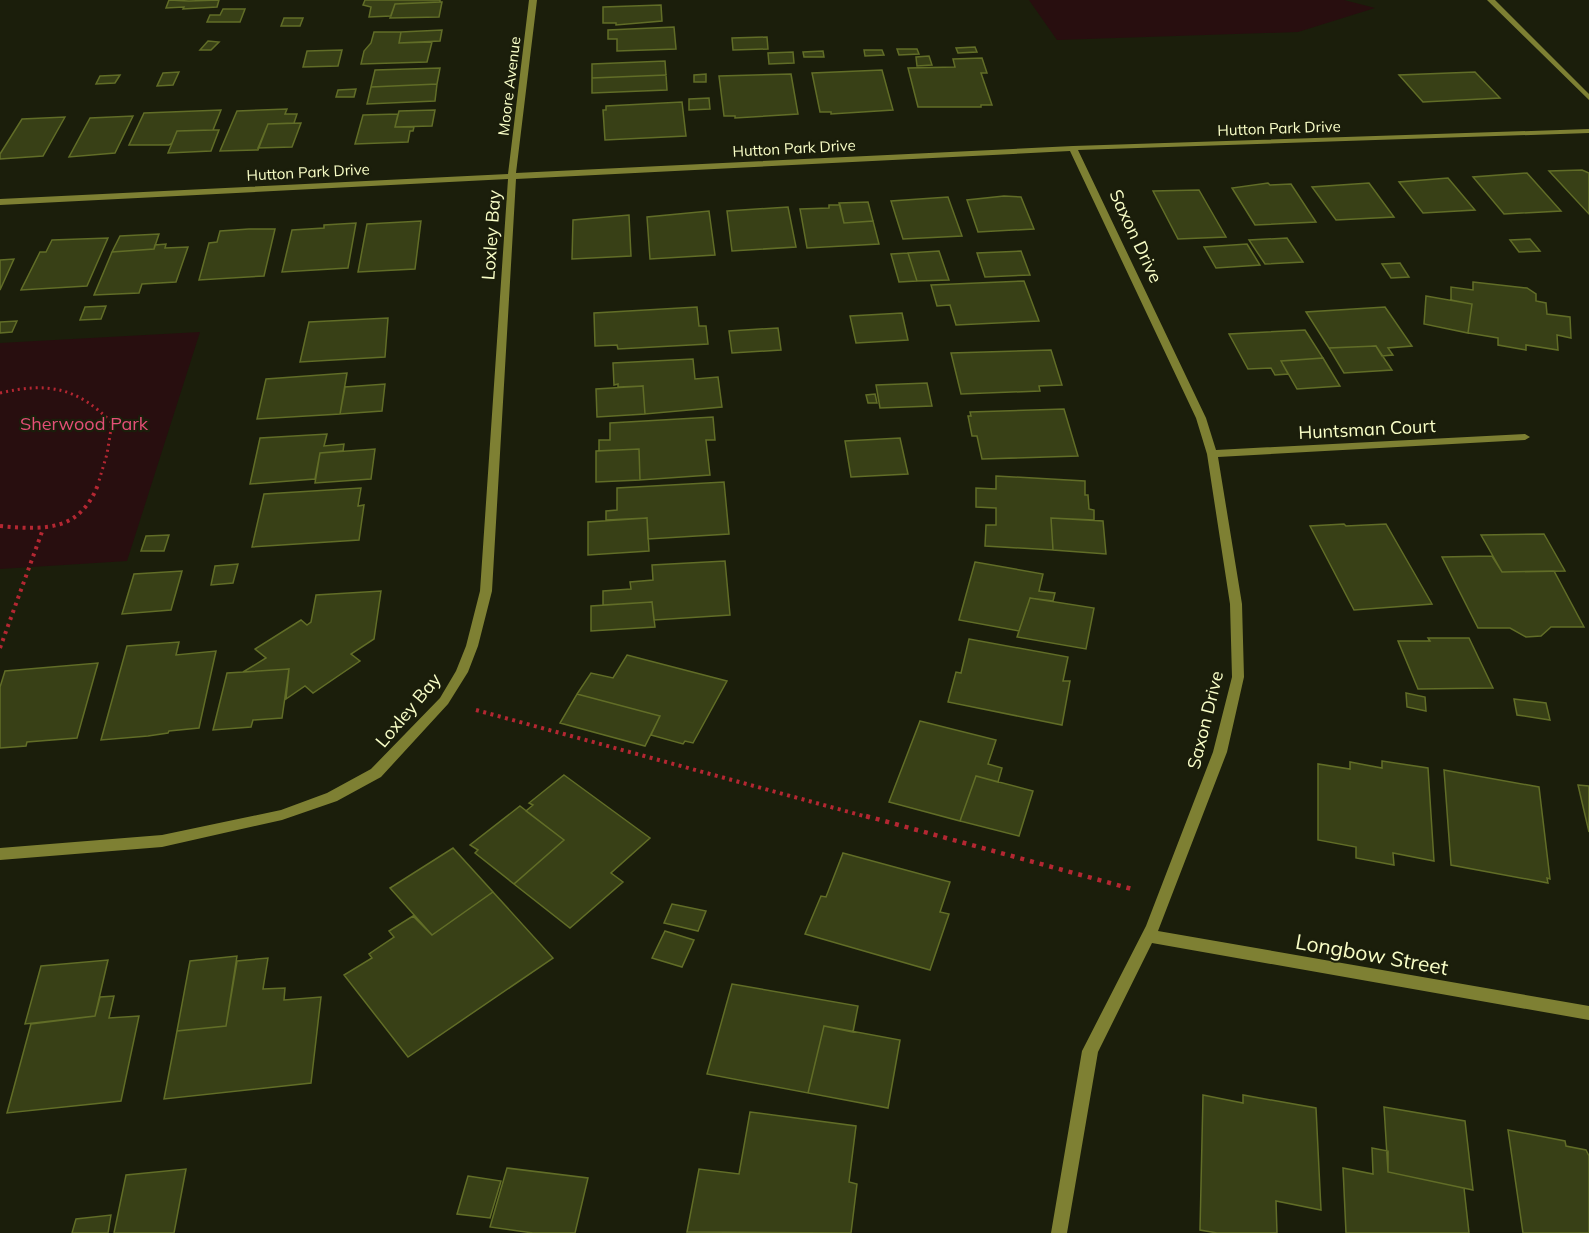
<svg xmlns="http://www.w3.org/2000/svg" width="1589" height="1233" viewBox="0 0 1589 1233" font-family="Mulish,sans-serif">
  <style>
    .green { fill: #280e0f }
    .building { fill: #384016; stroke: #616d27; stroke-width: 1.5 }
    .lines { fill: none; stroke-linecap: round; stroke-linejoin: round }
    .path-far2 { stroke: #b42732; stroke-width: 3; stroke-dasharray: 2 4; stroke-linecap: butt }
    .path-far1 { stroke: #b42732; stroke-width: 4; stroke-dasharray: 3 4.5; stroke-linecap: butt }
    .path { stroke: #b42732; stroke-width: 4.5; stroke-dasharray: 4 6; stroke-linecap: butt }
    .minor { fill: #7e8033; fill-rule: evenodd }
    .labels { text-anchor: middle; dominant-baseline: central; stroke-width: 4.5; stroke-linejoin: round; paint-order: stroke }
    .far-street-label { font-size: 15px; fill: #faffc8; stroke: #1b1e0b }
    .street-label { font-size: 18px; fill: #faffc8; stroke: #1b1e0b }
    .park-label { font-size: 18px; fill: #e44f77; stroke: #1b1e0b }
    .near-street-label { font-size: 21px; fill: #faffc8; stroke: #1b1e0b }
  </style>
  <rect width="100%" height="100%" fill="#1b1e0b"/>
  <path class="green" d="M1029,0H1344L1375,8L1298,32L1057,40Z
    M200,332L127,561L0,569V343Z"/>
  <path class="building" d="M169,0L189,1L219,0L217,7L183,9L184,7L166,8Z
    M365,0H440V2L395,4L391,16L369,17L371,7L363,5Z
    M440,2H442L439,17L390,18L395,4Z
    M661,5L662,21L616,25V23H603V7Z
    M223,9H245L240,22H207L210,15H220Z
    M284,18H303L300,26H281Z
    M674,27L676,49L617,51V39H608V30Z
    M442,30L440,41L399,43L401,32Z
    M374,32H401L399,43L432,42L427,62L361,64L364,51L371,43Z
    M767,37L768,49L733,50L732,38Z
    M208,41L219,42L211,50H200Z
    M975,47L977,52L958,53L956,48Z
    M897,49H917L919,54L899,55Z
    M342,50L338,66L303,67L307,51Z
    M864,50H882L884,55L865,56Z
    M823,51L824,57H804L803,52Z
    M793,52L794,63L769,64L768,53Z
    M929,56L932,65L917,66L916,57Z
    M982,58L987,73H981L992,105H981V107H918L908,68L955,67L953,59Z
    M665,61L666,75L592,78V64Z
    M440,68L437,84L371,87L375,70Z
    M882,70L893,110L831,114V112H820L812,73Z
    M179,72L173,85L157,86L163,73Z
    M1475,72L1500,98L1423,102L1399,75Z
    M706,74V82H694V75Z
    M791,74L798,114L735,118V116H724L719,76Z
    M120,75L115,83L96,84L100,76Z
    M666,75L667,90L592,93V78Z
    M437,84L435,101L367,104L371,87Z
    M356,89L354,97H336L338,90Z
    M709,98L710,109L689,110V99Z
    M682,102L686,136L605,140L603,110H606V106Z
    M287,109L285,114H297L294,123L268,124L258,150L220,151L237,111Z
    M221,110L213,130L177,131L172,143L169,145H129L144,113Z
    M435,110L432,126L395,127L399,111Z
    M398,114L395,127H414L413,131H410L408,142L355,144L363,115Z
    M133,116L115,153L69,157L90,118Z
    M65,117L43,156L0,159V154L22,119Z
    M301,123L292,147L258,148L268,124Z
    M213,130H219L211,151L168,153L177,131Z
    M1582,170L1589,173V214L1549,171Z
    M1527,173L1561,211L1504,214L1473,177Z
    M1448,178L1475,210L1423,213L1399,182Z
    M1268,183L1270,185L1291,184L1316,222L1255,225L1232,188Z
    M1369,183L1394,217L1336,220L1312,187Z
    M1199,190L1226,237L1178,239L1153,191Z
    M1004,196L1021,197L1034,229L978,232L967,200Z
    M948,197L962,236L903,239L891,201Z
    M868,202L873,221L844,223L839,203Z
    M829,205H840L844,223L873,221L879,244L807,248L800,209L829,208Z
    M788,207L796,247L732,251L727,211Z
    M709,211L715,255L650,259L647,217Z
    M629,215L631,256L572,259L573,220Z
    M421,221L415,269L358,272L367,224Z
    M356,223L348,268L282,272L292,230L324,228V225Z
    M249,229H275L264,276L199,280L209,243L217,242L220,231Z
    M159,234L154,249L112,252L120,236Z
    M108,238L87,286L21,290L40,252H46L52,240Z
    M1287,238L1303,262L1265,264L1249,240Z
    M1530,239L1540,251L1519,252L1510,240Z
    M166,244L165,248L188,247L176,282L142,284L139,293L94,295L112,252L154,249L155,245Z
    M1247,244L1260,265L1216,268L1204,247Z
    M939,251L949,280L917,281L908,253Z
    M1021,251L1030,275L985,277L977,253Z
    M908,253L917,281L899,282L891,254Z
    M14,259L0,290V260Z
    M1400,263L1409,277L1391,278L1382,264Z
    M1024,281L1039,321L956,325L950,305L937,306L931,285Z
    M1473,282L1527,288L1536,294V301L1546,303L1547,314L1570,317L1571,338L1557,335L1558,350L1526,345V350L1498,345V338L1468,333L1472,304L1451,300V287L1473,290Z
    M1426,296L1472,304L1468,333L1424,324Z
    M106,306L101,319L80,320L85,307Z
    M697,307L699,326H706L708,344L618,349L617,345L595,346L594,313Z
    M1385,307L1412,346L1388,348L1393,355L1382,356L1376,346L1329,348L1306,312Z
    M902,313L908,340L856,343L850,316Z
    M388,318L385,357L300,362L309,322Z
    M17,321L12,332L0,333V322Z
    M778,328L781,350L732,353L729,331Z
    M1305,330L1323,358L1281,361L1288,374L1275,375L1271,368L1248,369L1229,334Z
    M1376,346L1392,370L1344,373L1329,348Z
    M1051,350L1062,385L1039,386L1040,391L961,394L951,353Z
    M1323,358L1340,386L1297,389L1281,361Z
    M693,359L695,379L718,377L722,407L645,414L643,386L618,387V384L614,385L613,363Z
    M347,373L340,414L257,419L266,379Z
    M927,383L932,406L880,408L876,385Z
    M385,384L382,411L340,414L345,387Z
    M643,386L645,414L597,417L596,389Z
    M875,394L877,403H868L866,395Z
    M1064,409L1078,456L982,459L977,436H972L968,416H971L970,412Z
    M713,417L715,440H706L710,475L640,480L639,449L599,451V440H610V423Z
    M327,434L324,446L344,444L343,451L320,453L315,479L250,484L260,438Z
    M900,438L908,474L851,477L845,441Z
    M375,449L371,479L315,483L320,453Z
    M639,449L640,480L596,482V451Z
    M996,476L1085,481V495H1088L1089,509L1094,510V520L1051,518L1053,550L985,546L986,525H996V508L976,507V488L996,489Z
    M724,482L729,534L648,539L647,518L606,520V511L617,510V488Z
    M361,488L358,506L364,505L359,540L252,547L264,494Z
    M647,518L649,551L588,555V522Z
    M1051,518L1103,521L1106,554L1053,550Z
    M1344,524L1346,526L1386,524L1432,604L1354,610L1310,526Z
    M1544,534L1565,571L1502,572L1481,535Z
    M169,535L164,551H141L146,536Z
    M1492,556L1502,572L1554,571L1584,627H1551L1541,636L1526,637L1510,628H1478L1442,557Z
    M725,561L730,615L654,620L652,602L603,605V591L631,589L630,582L653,580L652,565Z
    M975,562L1043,574L1039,591L1055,593L1053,601L1030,598L1019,631L959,620Z
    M238,564L233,583L211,585L215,566Z
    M182,571L171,610L122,614L134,574Z
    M381,591L374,639L351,654L360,661L313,693L305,686L286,699L289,669L243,672L266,658L255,649L301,620L307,625L311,622L316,595Z
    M1030,598L1094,608L1086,649L1017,637Z
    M652,602L655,627L591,631V606Z
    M1428,638H1469L1493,688L1418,689L1398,641H1430Z
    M969,639L1068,657L1063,681H1070L1062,725L948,702L956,672L961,673Z
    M179,642L176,655L216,651L199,728L169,731L168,733L148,736L101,740L127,646Z
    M627,655L727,681L693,743L685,741L683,744L651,735L660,716L577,694L591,673L613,678Z
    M98,663L77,738L27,742L26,746L0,748V687L5,671Z
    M289,669L282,718L253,720L251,727L213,730L227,673Z
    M1406,693L1425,697L1426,711L1407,707Z
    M577,694L660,716L645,746L560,723Z
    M1514,699L1546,703L1550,720L1517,715Z
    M920,721L996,740L988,764L1002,768L998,782L976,776L960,821L889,802Z
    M1382,761L1428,768L1434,861L1393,853L1394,865L1356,858V847L1318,840V764L1350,769V762L1382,768Z
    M1444,770L1539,787L1550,879L1547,878L1548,883L1451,865Z
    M564,775L650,838L611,873L623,882L570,928L514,884L564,840L526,811L533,805L529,803Z
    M976,776L1033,791L1019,836L960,821Z
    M1578,785L1589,786V832Z
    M520,806L564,840L514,884L475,853L478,850L470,845Z
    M453,848L493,892L432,935L390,888Z
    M843,853L950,882L940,912L949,914L930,970L805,934L821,896L826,897Z
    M493,892L553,958L408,1057L344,975L372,958L369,954L394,937L389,931L413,916L432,935Z
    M672,904L706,911L698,931L664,923Z
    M665,931L694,940L682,967L652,958Z
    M237,956L226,1026L177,1031L190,961Z
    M268,958L263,989L285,988L284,1000L321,997L311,1083L164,1099L177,1031L226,1026L237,961Z
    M108,960L95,1016L25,1024L41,966Z
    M732,984L858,1006L853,1032L824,1026L808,1093L707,1074Z
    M114,996L109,1018L139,1016L121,1101L7,1113L31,1024L95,1016L100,997Z
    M824,1026L900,1040L888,1108L808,1093Z
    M1203,1095L1243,1103V1095L1316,1108L1321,1210L1276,1201L1277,1233H1217L1200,1230Z
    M1384,1107L1465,1121L1473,1190L1388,1172Z
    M750,1112L856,1126L849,1182L857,1184L851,1233L687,1232L699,1169L739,1174Z
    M1508,1130L1565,1141L1566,1146L1586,1150L1589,1156V1233H1523Z
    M1372,1148L1388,1151V1172L1464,1188L1469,1233H1346L1343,1168L1373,1174Z
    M507,1168L588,1178L575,1233H533L490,1227Z
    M186,1169L174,1233H114L126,1175Z
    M468,1176L501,1181L490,1218L457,1214Z
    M111,1215L108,1233H72L76,1219Z"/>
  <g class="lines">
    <path class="path-far2" d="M0,393C48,382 77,387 112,423L107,454L98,484"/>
    <path class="path-far1" d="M0,526C45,530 81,532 99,482
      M0,648L43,529
      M476,710L871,818"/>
    <path class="path" d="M866,816L1132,889"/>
    <path class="minor" d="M529,0H537L516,173L1073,146L1589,129V133L1078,150L1206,418L1216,450L1525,434L1530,437L1525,440L1218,457L1242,604L1244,677L1227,752L1158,931L1589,1006V1020L1152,943L1098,1052L1067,1233H1051L1082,1051L1146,926L1213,752L1232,677L1230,604L1207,454L1196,418L1070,151L516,179L492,591L478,646L468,672L448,704L381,777L337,801L282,820L162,847L0,860V848L162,835L281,810L327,793L371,769L440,698L456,671L466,646L480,591L508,179L0,205V199L508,174Z
      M1487,0H1495L1589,94V100Z"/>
  </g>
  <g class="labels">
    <g class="far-street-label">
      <text transform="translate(509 86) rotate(-83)">Moore Avenue</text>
      <text transform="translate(1279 128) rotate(-2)">Hutton Park Drive</text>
      <text transform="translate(794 148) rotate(-3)">Hutton Park Drive</text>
      <text transform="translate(308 172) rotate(-3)">Hutton Park Drive</text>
    </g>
    <g class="street-label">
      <text transform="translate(491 235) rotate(-86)">Loxley Bay</text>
      <text transform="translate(1136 236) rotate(65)">Saxon Drive</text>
      <text transform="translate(1367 429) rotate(-3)">Huntsman Court</text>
      <text transform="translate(408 710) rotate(-50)">Loxley Bay</text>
      <text transform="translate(1205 720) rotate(-76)">Saxon Drive</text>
    </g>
    <g class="park-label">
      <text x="84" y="423">Sherwood Park</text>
    </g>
    <g class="near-street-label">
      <text transform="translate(1372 954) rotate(10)">Longbow Street</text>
    </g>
  </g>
</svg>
